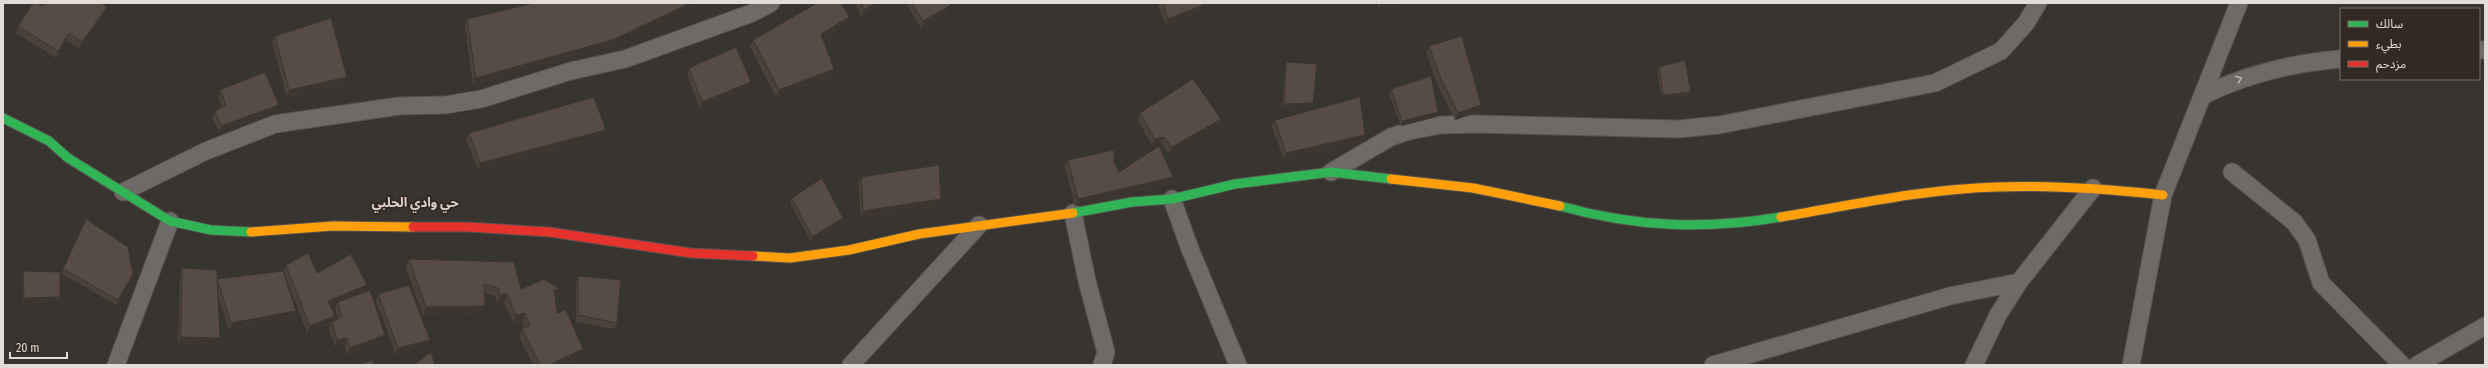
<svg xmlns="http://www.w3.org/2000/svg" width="2488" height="368" viewBox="0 0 2488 368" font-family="'Fira Sans Condensed','Noto Sans Arabic',sans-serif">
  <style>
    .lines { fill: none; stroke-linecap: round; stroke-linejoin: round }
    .street-casing { stroke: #56524f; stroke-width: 19 }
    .fast-casing { stroke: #56524f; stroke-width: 11 }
    .slow-casing { stroke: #56524f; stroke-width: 11 }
    .jam-casing { stroke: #56524f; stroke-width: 11 }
    .street { stroke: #6d6a67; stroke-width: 17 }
    .fast { stroke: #30b455; stroke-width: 9 }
    .slow { stroke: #ff9f0a; stroke-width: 9 }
    .jam { stroke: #e5322d; stroke-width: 9 }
    .wall { fill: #4a413a; fill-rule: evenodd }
    .shaded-wall { fill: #3c3530 }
    .building { fill: #564c44; stroke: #3c3530 }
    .oneway { stroke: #b8b4b0 }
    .labels { text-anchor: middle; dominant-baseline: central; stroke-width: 3.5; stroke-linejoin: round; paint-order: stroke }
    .neighbourhood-label { font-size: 13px; font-weight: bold; fill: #ded2ca; stroke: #322923 }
  </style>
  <rect width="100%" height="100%" fill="#383430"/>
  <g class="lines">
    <g class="street-casing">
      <path id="street" d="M2479,50H2485
        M2204,95C2247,74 2292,63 2341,59
        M1331,172L1391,137L1409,131L1441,125L1476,124L1679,129L1719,125L1935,83L2001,51L2026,23L2038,3
        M2232,172L2294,222L2307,240L2321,283L2402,365
        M123,192L206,151L275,124L399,106L445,105L481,99L571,71L625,59L752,13L771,3
        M1172,199L1190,249L1238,365
        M1073,213L1087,281L1106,352L1102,365
        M116,365L170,221
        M851,365L979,225
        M1713,365L1950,296L2019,282
        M1974,365L1998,315L2019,282L2093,188
        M2131,365L2163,195L2239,3
        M2417,365L2485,326"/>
    </g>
    <g class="fast-casing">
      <path id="fast" d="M3,118L49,141L68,158L170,221L211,230L251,232
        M1560,206C1635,227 1705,230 1781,217
        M1073,213L1132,202L1172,199L1235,184L1331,172L1391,179"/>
    </g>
    <g class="slow-casing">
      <path id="slow" d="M1391,179L1473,188L1560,206
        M1781,217C1852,205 1924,189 1997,187C2052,185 2108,189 2163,195
        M251,232L333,226L413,227
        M753,256L790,258L849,250L919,234L1073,213"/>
    </g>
    <g class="jam-casing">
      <path id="jam" d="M413,227H468L549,232L691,253L753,256"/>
    </g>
    <use href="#street" class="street"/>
    <use href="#fast" class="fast"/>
    <use href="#slow" class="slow"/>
    <use href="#jam" class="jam"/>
  </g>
  <path class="wall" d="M855,3H884L861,17Z
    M906,3H949L947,13L921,28Z
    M1157,3H1202L1203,5L1200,12L1166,26Z
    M1377,3H1413L1378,9Z
    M43,6L107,7L104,14L79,49L66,40L56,58L16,33L18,26Z
    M467,19L612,46L473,85L465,26Z
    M847,24L823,39L834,69L832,76L776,97L750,47L753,40Z
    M275,36L344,84L287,97L272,43Z
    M1429,46L1478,112L1455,120L1438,86L1426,53Z
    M1286,62L1311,108L1282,109L1285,67Z
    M1659,67L1689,97L1662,100L1657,72Z
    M689,68L749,89L700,109L687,75Z
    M1391,89L1438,112L1436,117L1401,126L1389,94Z
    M220,90L277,111L219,132L212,118L215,111L221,107L218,97Z
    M1140,113L1221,119L1219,126L1169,154L1161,144L1152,146L1138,120Z
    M1275,120L1365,135L1362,142L1284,160L1272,127Z
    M469,133L603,137L478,170L466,140Z
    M1068,160L1114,162L1119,172L1170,184L1075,206L1065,167Z
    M861,177L941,199L939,206L861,218L858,183Z
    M792,198L842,223L811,242L790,203Z
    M409,259L521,289L557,298H555L557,313L580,358L564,365H533L519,337L522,329L524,328L522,322L513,323L504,303L497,304L495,296L484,293L485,306L482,314L423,316L406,268Z
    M286,265L367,285L365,292L357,295L385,335L382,342L347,355L345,345L335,347L329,329L331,324L307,333L284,273L296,311L294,318L229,330L218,297V345L178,344L180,275L182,268L217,279L283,272ZM337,303L335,309L338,319L333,321L330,306Z
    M63,269L133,274L132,279L116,305L62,274Z
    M23,271L60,297L59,302L23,303L22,276Z
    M578,276L617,323L614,329L576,322V283Z
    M378,294L427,347L396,355L376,301Z"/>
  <path class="shaded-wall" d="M690,3H702L612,46L473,85L476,78Z
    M875,3H884L861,17L864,10Z
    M1381,3H1413L1378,9Z
    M1203,5L1200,12L1166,26L1168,19Z
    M950,6L947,13L921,28L923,21Z
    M107,7L104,14L79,49L82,42Z
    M849,17L847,24L818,41L821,34Z
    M69,33L66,40L56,58L58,51Z
    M834,69L832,76L776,97L779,90Z
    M347,77L344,84L287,97L289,90Z
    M751,82L749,89L700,109L702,102Z
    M1691,92L1689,97L1662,100L1663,95Z
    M1313,103L1311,108L1282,109L1284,104Z
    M279,105L277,111L219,132L221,126Z
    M1481,105L1478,112L1455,120L1458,113Z
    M1438,112L1436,117L1401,126L1402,121Z
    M1221,119L1219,126L1169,154L1172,147Z
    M606,130L603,137L478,170L480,163Z
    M1365,135L1362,142L1284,160L1286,153Z
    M1164,137L1161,144L1152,146L1155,139Z
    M1173,177L1170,184L1075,206L1078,199Z
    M941,199L939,206L861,218L863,211Z
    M843,218L842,223L811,242L812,237Z
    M133,274L132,279L116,305L118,300Z
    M367,285L365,292L338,303V302L337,303L325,308L328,301Z
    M560,289L557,298L551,299L554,290Z
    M507,294L504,303L497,304L500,295Z
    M60,297L59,302L23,303L24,298Z
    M485,306L482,314L423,316L426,307Z
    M296,311L294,318L229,330L231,323Z
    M525,313L522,322L513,323L516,315Z
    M335,316L332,323V322L331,324L307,333L310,326Z
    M385,335L382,342L347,355L350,348Z
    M181,337L220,338L218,345L178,344Z
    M347,338L345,345L335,347L337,340Z
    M430,340L427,347L396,355L398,348Z
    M583,349L580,358L564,365H549Z"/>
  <path class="building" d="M33,3H36L43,6L45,3H101L107,7L82,42L69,33L58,51L18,26Z
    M534,3H690L615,39L476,78L467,19Z
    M817,3H841L849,17L821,34L834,69L779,90L753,40Z
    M861,3H875L864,10Z
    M912,3H949L950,6L923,21Z
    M1163,3H1202L1203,5L1168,19Z
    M331,18L347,77L289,90L275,36Z
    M1462,36L1481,105L1458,113L1441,79L1429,46Z
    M736,47L751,82L702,102L689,68Z
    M1685,60L1691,92L1663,95L1659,67Z
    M1286,62L1317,64L1313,103L1284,104Z
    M265,72L279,105L221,126L215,111L226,105L220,90Z
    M1431,76L1438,112L1402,121L1391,89Z
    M1193,79L1221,119L1172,147L1164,137L1155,139L1140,113Z
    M594,97L606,130L480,163L469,133Z
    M1360,97L1365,135L1286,153L1275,120Z
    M1159,146L1173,177L1078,199L1068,160L1114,150V162L1119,172Z
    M939,165L941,199L863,211L861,177Z
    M822,178L843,218L812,237L792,198Z
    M86,219L128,247L133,274L118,300L63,269Z
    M308,253L317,273L351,254L367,285L328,301L335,316L310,326L286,265Z
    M409,259L514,262L521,289L544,279L560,289L554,290L557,313L566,310L583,349L549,365H540L522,329L530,326L525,313L516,315L507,294L500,295L498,288L484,284L485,306L426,307Z
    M182,268L217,270V279L283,271L296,311L231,323L217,279L220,338L181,337Z
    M23,271L60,272V297L24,298Z
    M578,276L621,280L617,323L578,315Z
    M409,285L430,340L398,348L378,294Z
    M370,290L385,335L350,348L347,338L337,340L332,322L342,317L338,302Z
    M431,352L435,365H414Z
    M373,360L374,365H357Z"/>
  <defs><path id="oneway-chevron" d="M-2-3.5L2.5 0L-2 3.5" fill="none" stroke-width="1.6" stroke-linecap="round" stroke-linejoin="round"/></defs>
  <use class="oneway" href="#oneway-chevron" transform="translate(2239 79) rotate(-21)"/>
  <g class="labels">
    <g class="neighbourhood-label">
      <text x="415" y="202">حي وادي الحلبي</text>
    </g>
  </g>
  <rect width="2488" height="368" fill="none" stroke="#e1dcd8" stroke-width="8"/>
  <rect x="2340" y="8" width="140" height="72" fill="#322923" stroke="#78716b"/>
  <rect x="2348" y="21" width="20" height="6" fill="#30b455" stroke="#78716b"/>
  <text x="2376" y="28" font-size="12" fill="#e1dcd8">سالك</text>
  <rect x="2348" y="41" width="20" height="6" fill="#ff9f0a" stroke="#78716b"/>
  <text x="2376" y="48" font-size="12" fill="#e1dcd8">بطيء</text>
  <rect x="2348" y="61" width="20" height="6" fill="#e5322d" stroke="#78716b"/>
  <text x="2376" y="68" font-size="12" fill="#e1dcd8">مزدحم</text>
  <path d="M10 352v6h57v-6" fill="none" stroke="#e1dcd8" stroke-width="2"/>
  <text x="16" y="352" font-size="12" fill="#e1dcd8" stroke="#322923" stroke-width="3" paint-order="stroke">20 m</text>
</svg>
